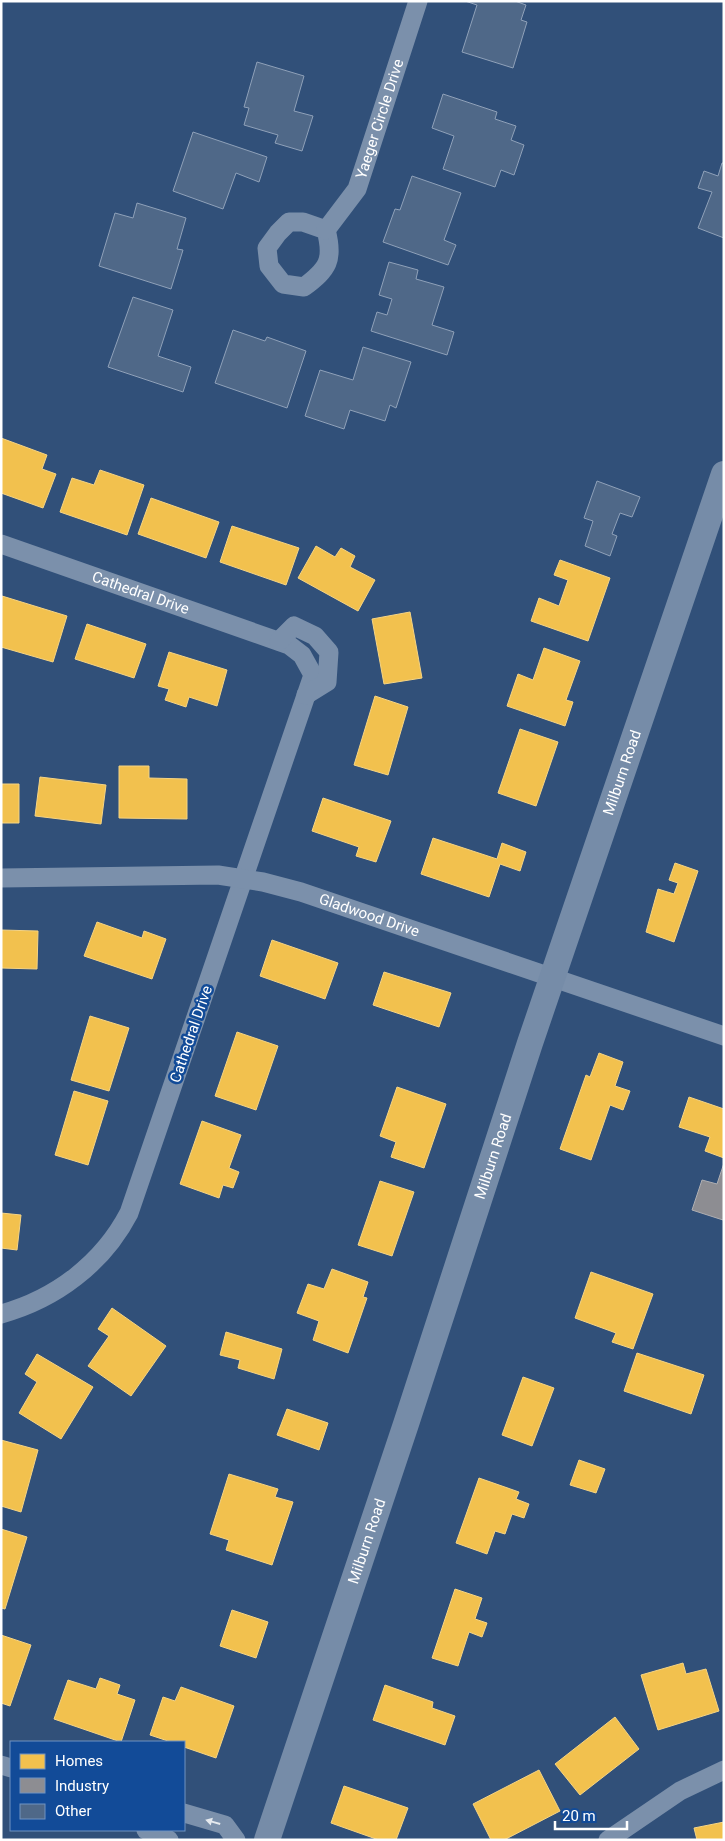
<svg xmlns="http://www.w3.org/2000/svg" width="725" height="1841" viewBox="0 0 725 1841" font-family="Roboto,sans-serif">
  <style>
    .homes { fill: #f2c14e; stroke: #f6d483 }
    .industry { fill: #8d8d92; stroke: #afafb3 }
    .building { fill: #4f6888; stroke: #8fa1b9 }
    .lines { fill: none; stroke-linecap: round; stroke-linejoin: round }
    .street { stroke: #7b90ab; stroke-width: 19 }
    .secondary { stroke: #768ca8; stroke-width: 26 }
    .oneway { fill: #e5e9ee }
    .labels { text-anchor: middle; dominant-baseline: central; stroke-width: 5; stroke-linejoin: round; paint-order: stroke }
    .street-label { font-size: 15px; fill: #fff; stroke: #124b98 }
  </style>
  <rect width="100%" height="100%" fill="#315079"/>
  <path class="homes" d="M1,438L47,455L42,469L56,474L43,508L1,493Z
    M100,470L144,485L127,535L60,512L72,478L94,485Z
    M151,498L219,522L206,558L138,534Z
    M232,526L299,548L286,585L220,562Z
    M316,546L335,557L341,548L355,556L350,567L375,580L358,611L298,578Z
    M560,560L610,578L588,641L531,621L539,598L559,606L568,580L554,575Z
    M2,596L67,616L53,662L1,647Z
    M410,612L422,678L384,684L372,619Z
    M87,624L146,644L134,678L75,659Z
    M544,648L580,661L566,700L573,702L565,726L507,706L518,674L533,680Z
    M169,652L227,670L217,706L189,697L186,707L165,700L169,689L158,686Z
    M375,696L408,707L388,775L354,765Z
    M520,729L558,742L536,806L498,793Z
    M119,766H149V778L187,779V819L119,818Z
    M40,777L106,785L101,824L35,816Z
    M1,784H19V823H1Z
    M323,798L391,821L376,862L356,856L359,847L312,831Z
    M433,838L497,859L502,843L526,852L520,871L500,864L489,897L421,874Z
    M675,863L698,871L674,942L646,932L658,889L674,894L678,883L669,880Z
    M97,922L142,938L144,931L166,939L152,979L84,956Z
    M1,930L38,931L37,969L1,968Z
    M272,940L338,963L325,999L260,976Z
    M384,972L451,993L439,1027L373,1005Z
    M90,1016L129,1028L109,1091L71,1080Z
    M237,1032L278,1046L256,1110L215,1096Z
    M599,1053L623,1062L615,1086L630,1091L623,1110L610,1105L591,1160L560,1149L586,1075L590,1077Z
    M397,1087L446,1104L424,1168L391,1157L396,1142L380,1136Z
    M74,1091L108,1101L88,1165L55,1155Z
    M689,1097L724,1109V1158L705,1151L710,1137L679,1127Z
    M202,1121L241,1135L229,1168L239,1172L233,1188L223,1185L219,1198L180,1184Z
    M380,1181L414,1192L392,1256L358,1245Z
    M1,1213L21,1215L17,1250L1,1248Z
    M332,1269L368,1282L363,1297L367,1298L348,1353L313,1340L319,1321L297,1313L308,1284L324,1289Z
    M591,1272L653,1294L633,1349L612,1342L616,1333L575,1318Z
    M112,1308L166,1346L131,1396L88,1366L109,1336L98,1329Z
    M226,1332L282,1349L274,1379L238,1368L240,1360L220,1355Z
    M637,1353L704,1375L691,1414L624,1391Z
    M37,1354L93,1387L61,1439L19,1413L37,1382L25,1374Z
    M523,1377L554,1388L532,1446L502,1435Z
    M287,1409L328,1423L319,1450L277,1435Z
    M1,1440L38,1450L21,1512L1,1506Z
    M579,1460L605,1469L596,1493L570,1485Z
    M229,1474L278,1489L275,1497L293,1502L272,1565L226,1550L229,1540L210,1534Z
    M479,1478L519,1492L516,1499L529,1504L524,1518L512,1514L505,1534L495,1531L487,1554L456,1543Z
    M1,1529L27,1537L5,1609L1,1608Z
    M455,1589L482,1598L475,1619L487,1623L482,1637L469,1632L458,1666L432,1658Z
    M232,1610L268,1622L256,1658L220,1646Z
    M1,1635L31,1645L10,1706L1,1703Z
    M683,1663L686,1674L706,1669L719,1711L658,1730L641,1675Z
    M100,1678L120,1685L117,1694L135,1700L121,1742L54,1719L68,1680L96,1689Z
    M385,1685L433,1702L432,1708L455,1716L445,1745L373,1720Z
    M181,1687L234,1706L216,1758L184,1747V1742H171L150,1735L163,1697L175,1701Z
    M615,1717L639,1749L580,1795L555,1764Z
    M539,1770L560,1811L504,1840H491L473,1804Z
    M344,1786L408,1808L396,1840H379L331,1823Z
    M724,1822V1840H697L694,1828Z"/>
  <path class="industry" d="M724,1163V1218L723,1220L692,1210L702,1180L717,1184Z"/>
  <path class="building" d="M465,1H515L526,5L521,20L527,22L513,68L462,52L477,5Z
    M257,62L304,76L294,111L313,116L302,151L275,143L278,135L244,125L249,108L244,107Z
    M443,94L497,112L495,119L516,126L511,140L524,145L514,175L501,170L495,187L443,169L454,136L432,128Z
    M193,132L267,157L259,182L236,173L223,209L173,191Z
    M722,163H724V238L698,228L712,192L698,188L704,171L718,176Z
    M412,176L461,193L444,240L456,245L448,265L383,242L395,209L400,210Z
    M137,203L186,218L177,249L183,250L171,289L99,266L115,213L133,218Z
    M389,262L418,270L416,279L444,287L432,325L454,332L447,355L371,331L377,312L387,315L392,299L379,295Z
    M133,297L173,310L158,356L191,367L183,392L108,367Z
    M233,330L265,341L267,337L306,351L287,408L215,383Z
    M363,347L411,362L396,408L390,405L385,421L350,410L344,429L305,416L320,370L353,380Z
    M597,481L640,497L632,517L620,513L612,534L617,536L610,556L585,546L593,521L584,518Z"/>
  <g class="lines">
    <g class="street">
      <path d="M289,222H303L326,230C334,260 328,269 304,287L283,284L269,266L267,248L278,233Z"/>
      <path id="s1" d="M326,230L357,189L418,1"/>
      <path id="s2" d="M1,544L289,645L302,655L313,675L129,1213C103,1263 56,1299 1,1314"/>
      <path d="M279,641L294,626L315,636L329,652L327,682L306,695"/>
      <path id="s3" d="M1,878L218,875L263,882L301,892L724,1036"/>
      <path d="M1,1765L11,1768"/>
      <path d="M184,1813L225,1825L236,1840"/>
      <path d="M146,1830L169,1840"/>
      <path d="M608,1840L680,1791L724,1770"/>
    </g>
    <path class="secondary" id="s4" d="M267,1840L406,1424L530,1043L724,474"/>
  </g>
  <defs><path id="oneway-solid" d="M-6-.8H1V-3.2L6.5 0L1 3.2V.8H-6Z" transform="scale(1.25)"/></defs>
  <use class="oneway" href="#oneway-solid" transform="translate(213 1822) rotate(-164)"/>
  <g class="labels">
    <g class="street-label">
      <text stroke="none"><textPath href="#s1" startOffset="125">Yaeger Circle Drive</textPath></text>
      <text stroke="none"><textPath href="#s2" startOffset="148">Cathedral Drive</textPath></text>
      <text stroke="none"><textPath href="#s4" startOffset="1125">Milburn Road</textPath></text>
      <text stroke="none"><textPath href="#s3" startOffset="374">Gladwood Drive</textPath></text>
      <text transform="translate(191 1034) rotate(-71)">Cathedral Drive</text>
      <text stroke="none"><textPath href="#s4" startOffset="720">Milburn Road</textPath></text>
      <text stroke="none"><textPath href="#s4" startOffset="315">Milburn Road</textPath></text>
    </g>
  </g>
  <rect width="725" height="1841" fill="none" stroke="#ffffff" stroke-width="5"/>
  <rect x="10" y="1741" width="175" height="90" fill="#124b98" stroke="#7193c1"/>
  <rect x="20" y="1754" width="25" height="15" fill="#f2c14e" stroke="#7193c1"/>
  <text x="55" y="1766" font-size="15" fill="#ffffff">Homes</text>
  <rect x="20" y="1778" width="25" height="15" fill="#8d8d92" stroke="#7193c1"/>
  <text x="55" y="1791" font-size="15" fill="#ffffff">Industry</text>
  <rect x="20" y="1804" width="25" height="15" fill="#4f6888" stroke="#7193c1"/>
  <text x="55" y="1816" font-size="15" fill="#ffffff">Other</text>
  <path d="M555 1821v8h72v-8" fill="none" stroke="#ffffff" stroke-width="2.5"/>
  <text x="562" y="1821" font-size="15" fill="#ffffff" stroke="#124b98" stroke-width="4" paint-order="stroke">20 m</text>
</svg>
